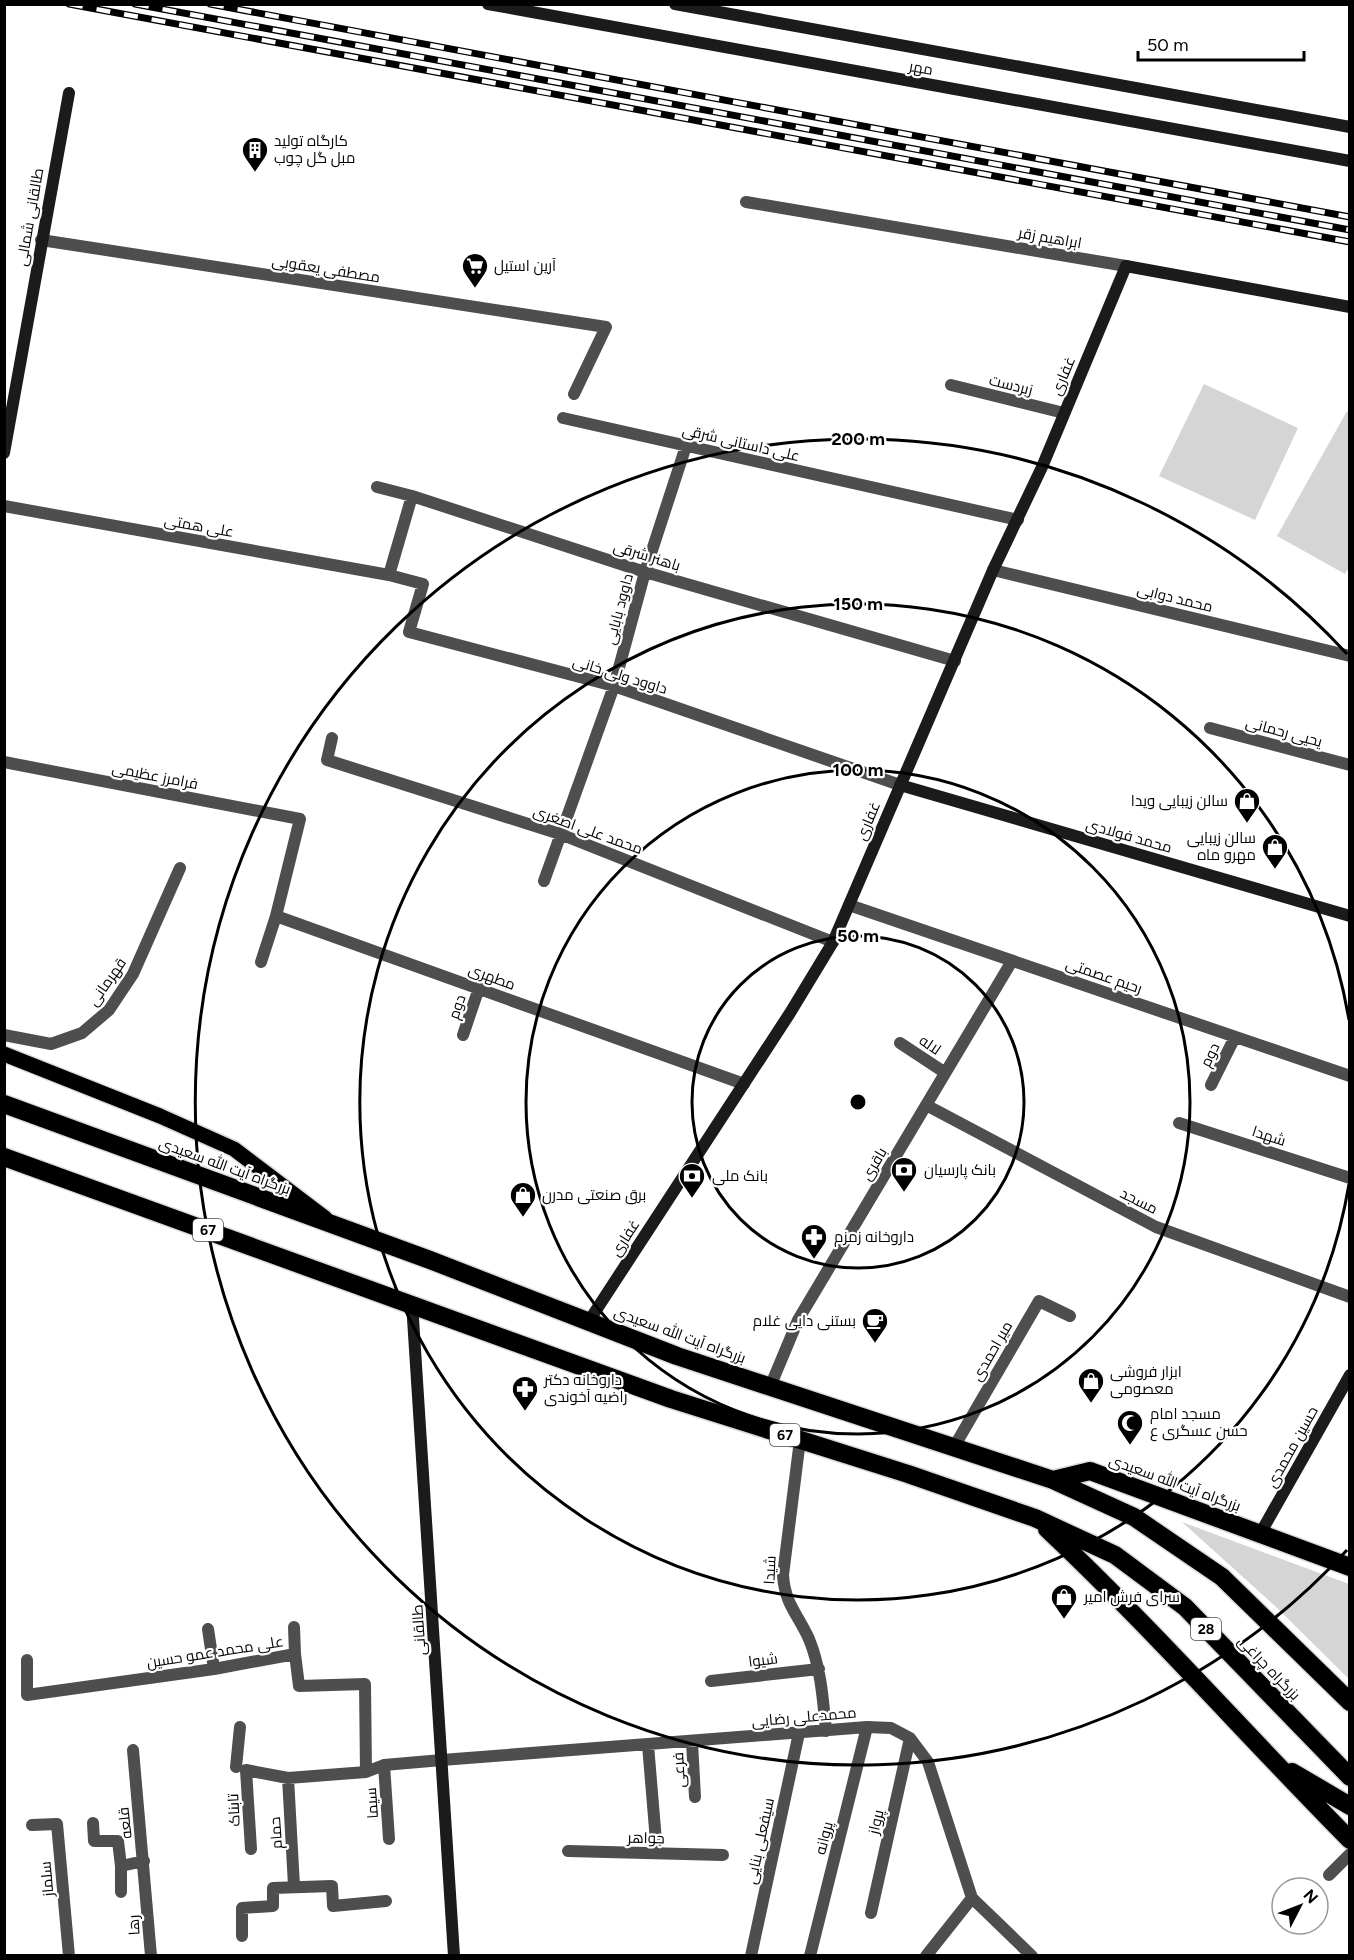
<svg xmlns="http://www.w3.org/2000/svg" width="1354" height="1960" viewBox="0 0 1354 1960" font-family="Figtree,Cairo,sans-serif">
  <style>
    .green { fill: #d5d5d5 }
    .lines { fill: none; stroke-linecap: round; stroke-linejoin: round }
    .primary-casing { stroke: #dbdbdb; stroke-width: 18 }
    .highway-casing { stroke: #dbdbdb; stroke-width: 21 }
    .street { stroke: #4e4e4e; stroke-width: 12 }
    .secondary { stroke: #1b1b1b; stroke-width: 12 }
    .primary { stroke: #000; stroke-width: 15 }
    .highway { stroke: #000; stroke-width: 18 }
    .rail-casing { stroke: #000; stroke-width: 7 }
    .rail { stroke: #fff; stroke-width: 4.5; stroke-dasharray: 14; stroke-linecap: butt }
    .ring { fill: none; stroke: #000; stroke-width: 3 }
    .labels { text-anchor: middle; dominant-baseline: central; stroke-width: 4.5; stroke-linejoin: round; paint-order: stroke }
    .shield { fill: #fff; stroke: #4c4c4c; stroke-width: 1.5 }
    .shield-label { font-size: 14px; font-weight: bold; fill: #000 }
    .street-label { font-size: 15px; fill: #000; stroke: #fff }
    .poi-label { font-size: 15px; fill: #000; stroke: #fff; text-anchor: start }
    .centre { fill: #000; stroke: #fff; stroke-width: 3 }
    .ring-label { font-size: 18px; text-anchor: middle; font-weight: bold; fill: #000; stroke: #fff; stroke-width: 4.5; stroke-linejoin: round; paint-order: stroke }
  </style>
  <rect width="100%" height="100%" fill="#fff"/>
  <path class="green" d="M1204,384L1298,428L1255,520L1159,476Z
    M1347,411L1350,413V566L1345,574L1277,536Z
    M1182,1522L1349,1584V1679L1275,1606Z"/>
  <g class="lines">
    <g class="primary-casing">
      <path id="primary" d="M4,1054L160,1116L234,1149L325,1218"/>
    </g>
    <g class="highway-casing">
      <path id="highway" d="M4,1104L430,1260L677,1356L1053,1480L1134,1517L1222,1577L1350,1702
        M4,1157L671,1399L908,1474L1035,1518L1115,1555L1185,1607L1350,1777
        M1053,1480L1090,1471L1350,1567
        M1047,1529C1152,1628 1248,1737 1350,1840
        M1292,1772L1350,1806"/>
    </g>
    <path class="street" d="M746,202L1126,266
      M41,240L606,327L574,394
      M951,385L1064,413
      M563,418L1018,520
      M377,487L412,496L645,572L955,661
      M4,506L389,575L423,584L409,632L614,686L900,785
      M993,570L1350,656
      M389,575L412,496
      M1210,728L1350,765
      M332,738L327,760L560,834L833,942
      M4,762L300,819L276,916
      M544,881L614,686L645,572L686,446
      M849,905L1350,1076
      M261,962L276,916L744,1084
      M4,1035L51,1044L82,1033L109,1010L133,974L180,868
      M463,1035L479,988
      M900,1043L944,1072
      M1211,1085L1235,1037
      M926,1105L1156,1227L1350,1297
      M1179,1123L1350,1178
      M770,1387L798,1320L1012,961
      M800,1440L783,1575C785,1605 798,1614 809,1639C821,1668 823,1700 826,1731
      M954,1447L1039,1301L1070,1316
      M294,1627L295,1654
      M208,1629L214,1669
      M27,1660V1695L214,1669L295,1654L299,1686L365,1684L366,1772
      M711,1681L819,1669
      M692,1742L695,1797
      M648,1745L657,1853
      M133,1750L151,1956
      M384,1765L389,1839
      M236,1767L240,1727
      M288,1778L294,1886
      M93,1823L94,1841H118L121,1866L144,1861
      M32,1825L57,1824L69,1956
      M251,1849L246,1770L288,1778L366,1772L384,1765L442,1760L867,1727L891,1728L910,1738L928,1762L972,1898L1032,1956
      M568,1851L723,1855
      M121,1866V1892
      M1329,1875L1350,1854
      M871,1913L910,1738
      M242,1936V1908L273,1906V1888L332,1886L333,1906L386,1901
      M751,1956L799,1733
      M810,1956L867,1727
      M926,1956L972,1898"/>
    <path class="secondary" d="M488,4L1350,161
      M675,4L1350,127
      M4,453L69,93
      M900,785L1350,916
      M412,1303L454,1956
      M589,1321L790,1013L833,942L993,570L1042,467L1126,266L1350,307
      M1260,1534L1350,1375"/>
    <use href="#primary" class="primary"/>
    <use href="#highway" class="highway"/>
    <g class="rail-casing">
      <path id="rail" d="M69,4L1350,242
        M135,4L1350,230
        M210,4L1350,217"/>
    </g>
    <use href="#rail" class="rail"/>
  </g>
  <g class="ring">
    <circle cx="858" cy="1102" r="166"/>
    <circle cx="858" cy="1102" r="332"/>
    <path d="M1349 1184A498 498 0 1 1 1349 1020"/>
    <path d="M1347 1550A663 663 0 1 1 1347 654"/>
  </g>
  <defs>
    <g id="building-pin" transform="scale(1.35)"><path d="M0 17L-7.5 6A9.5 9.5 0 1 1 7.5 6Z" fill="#000" stroke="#fff"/><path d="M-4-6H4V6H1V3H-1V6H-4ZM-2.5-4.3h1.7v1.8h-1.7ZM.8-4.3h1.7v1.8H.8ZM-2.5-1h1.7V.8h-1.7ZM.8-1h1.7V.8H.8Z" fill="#fff"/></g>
    <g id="supermarket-pin" transform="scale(1.35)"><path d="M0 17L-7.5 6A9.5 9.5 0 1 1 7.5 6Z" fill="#000" stroke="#fff"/><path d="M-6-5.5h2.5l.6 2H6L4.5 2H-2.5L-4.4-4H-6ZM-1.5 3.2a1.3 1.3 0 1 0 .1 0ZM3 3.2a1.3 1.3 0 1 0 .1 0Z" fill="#fff"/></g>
    <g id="shop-pin" transform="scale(1.35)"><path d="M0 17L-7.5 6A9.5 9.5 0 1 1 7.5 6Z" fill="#000" stroke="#fff"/><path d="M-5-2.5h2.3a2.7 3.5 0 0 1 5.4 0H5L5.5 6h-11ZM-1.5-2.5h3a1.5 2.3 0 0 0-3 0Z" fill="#fff"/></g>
    <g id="bank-pin" transform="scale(1.35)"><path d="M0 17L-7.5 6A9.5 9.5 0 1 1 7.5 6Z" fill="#000" stroke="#fff"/><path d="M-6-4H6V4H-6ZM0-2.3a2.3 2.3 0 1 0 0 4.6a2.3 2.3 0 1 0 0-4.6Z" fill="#fff"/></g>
    <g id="pharmacy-pin" transform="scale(1.35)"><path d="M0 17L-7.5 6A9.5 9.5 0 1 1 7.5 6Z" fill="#000" stroke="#fff"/><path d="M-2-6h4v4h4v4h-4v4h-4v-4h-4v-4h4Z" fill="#fff"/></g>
    <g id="cafe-pin" transform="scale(1.35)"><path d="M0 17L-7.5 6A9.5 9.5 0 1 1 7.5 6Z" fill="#000" stroke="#fff"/><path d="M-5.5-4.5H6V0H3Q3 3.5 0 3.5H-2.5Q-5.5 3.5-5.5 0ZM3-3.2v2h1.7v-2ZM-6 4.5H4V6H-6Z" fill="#fff"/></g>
    <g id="mosque-pin" transform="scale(1.35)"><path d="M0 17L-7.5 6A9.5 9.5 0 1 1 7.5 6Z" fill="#000" stroke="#fff"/><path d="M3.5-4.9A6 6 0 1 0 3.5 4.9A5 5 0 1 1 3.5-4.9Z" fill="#fff"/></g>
  </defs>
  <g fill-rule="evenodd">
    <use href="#building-pin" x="255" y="150"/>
    <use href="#supermarket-pin" x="475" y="266"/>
    <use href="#shop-pin" x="1247" y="801"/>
    <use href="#shop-pin" x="1275" y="847"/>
    <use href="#bank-pin" x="904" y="1170"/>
    <use href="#bank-pin" x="692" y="1176"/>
    <use href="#shop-pin" x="523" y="1195"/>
    <use href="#pharmacy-pin" x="814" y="1237"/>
    <use href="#cafe-pin" x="875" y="1321"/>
    <use href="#shop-pin" x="1091" y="1381"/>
    <use href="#pharmacy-pin" x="525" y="1389"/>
    <use href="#mosque-pin" x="1130" y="1423"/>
    <use href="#shop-pin" x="1064" y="1597"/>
  </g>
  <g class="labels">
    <g class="shield">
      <rect x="193" y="1219" width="30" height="22" rx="4.5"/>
      <rect x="770" y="1424" width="30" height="22" rx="4.5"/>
      <rect x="1191" y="1618" width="30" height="22" rx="4.5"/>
    </g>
    <g class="shield-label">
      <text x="208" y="1230">67</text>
      <text x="785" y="1435">67</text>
      <text x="1206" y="1629">28</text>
    </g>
    <g class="street-label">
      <text transform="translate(921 68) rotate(10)">مهر</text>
      <text transform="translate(30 217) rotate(-80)">طالقانی شمالی</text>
      <text transform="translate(1050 238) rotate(10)">ابراهیم زقر</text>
      <text transform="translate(326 269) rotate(9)">مصطفی یعقوبی</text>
      <text transform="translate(1063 376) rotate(-67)">غفاری</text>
      <text transform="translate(1011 385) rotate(14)">زبردست</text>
      <text transform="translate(741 443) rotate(13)">علی داستانی شرقی</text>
      <text transform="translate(199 526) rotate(10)">علی همتی</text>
      <text transform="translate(647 556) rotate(17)">باهنر شرقی</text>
      <text transform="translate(1175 598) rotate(14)">محمد دوابی</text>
      <text transform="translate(619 609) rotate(-75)">داوود بابایی</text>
      <text transform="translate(620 675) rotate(17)">داوود ولی خانی</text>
      <text transform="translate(1284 732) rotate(15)">یحیی رحمانی</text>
      <text transform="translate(155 776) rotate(11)">فرامرز عظیمی</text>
      <text transform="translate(868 821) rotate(-67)">غفاری</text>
      <text transform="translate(588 830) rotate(20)">محمد علی اصغری</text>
      <text transform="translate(1129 836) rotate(16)">محمد فولادی</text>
      <text transform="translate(1104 976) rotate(19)">رحیم عصمتی</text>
      <text transform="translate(492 977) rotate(20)">مطهری</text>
      <text transform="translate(107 982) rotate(-55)">قهرمانی</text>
      <text transform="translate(457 1007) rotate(-71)">دوم</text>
      <text transform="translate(930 1045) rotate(34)">لاله</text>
      <text transform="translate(1210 1055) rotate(-64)">دوم</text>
      <text transform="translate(1269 1136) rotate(18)">شهدا</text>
      <text transform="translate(874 1164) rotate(-59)">باقری</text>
      <text transform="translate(225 1166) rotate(20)">بزرگراه آیت الله سعیدی</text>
      <text transform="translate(1139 1201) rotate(27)">مسجد</text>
      <text transform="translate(625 1238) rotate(-57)">غفاری</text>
      <text transform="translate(680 1335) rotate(20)">بزرگراه آیت الله سعیدی</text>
      <text transform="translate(992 1351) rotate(-60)">میر احمدی</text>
      <text transform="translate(1292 1447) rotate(-61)">حسین محمدی</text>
      <text transform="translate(1175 1483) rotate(20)">بزرگراه آیت الله سعیدی</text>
      <text transform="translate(770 1570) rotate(-87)">شیدا</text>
      <text transform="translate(419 1630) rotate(-94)">طالقانی</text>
      <text transform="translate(215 1652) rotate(-9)">علی محمد عمو حسین</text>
      <text transform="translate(763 1660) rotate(-7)">شیوا</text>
      <text transform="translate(1269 1668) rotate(46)">بزرگراه چراغی</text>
      <text transform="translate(804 1717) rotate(-5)">محمدعلی رضایی</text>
      <text transform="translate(679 1770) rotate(-93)">فرعی</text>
      <text transform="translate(372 1803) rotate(-94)">سیما</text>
      <text transform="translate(234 1810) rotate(-93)">تابناک</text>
      <text transform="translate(876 1822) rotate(-77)">پرواز</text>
      <text transform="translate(125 1823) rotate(-96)">قلعه</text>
      <text transform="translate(276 1833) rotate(-94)">حمام</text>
      <text transform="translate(646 1838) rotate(1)">جواهر</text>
      <text transform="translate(824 1838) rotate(-76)">پروانه</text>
      <text transform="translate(760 1841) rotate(-78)">سیفعلی بنایی</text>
      <text transform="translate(47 1879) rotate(-95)">سلماز</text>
      <text transform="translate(134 1925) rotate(-93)">رها</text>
    </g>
    <g class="poi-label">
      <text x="274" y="141">کارگاه تولید<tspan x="274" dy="17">مبل گل چوب</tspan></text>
      <text x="494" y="266">آرین استیل</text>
      <text x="1228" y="801" text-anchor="end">سالن زیبایی ویدا</text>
      <text x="1256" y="838" text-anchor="end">سالن زیبایی<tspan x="1256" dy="17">مهرو ماه</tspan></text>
      <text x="924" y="1170">بانک پارسیان</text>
      <text x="712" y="1176">بانک ملی</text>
      <text x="542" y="1195">برق صنعتی مدرن</text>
      <text x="834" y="1237">داروخانه زمزم</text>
      <text x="856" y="1321" text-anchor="end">بستنی دایی غلام</text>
      <text x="1110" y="1372">ابزار فروشی<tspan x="1110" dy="17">معصومی</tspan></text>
      <text x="544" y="1380">داروخانه دکتر<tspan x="544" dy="17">راضیه آخوندی</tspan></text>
      <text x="1150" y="1414">مسجد امام<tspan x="1150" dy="17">حسن عسگری ع</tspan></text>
      <text x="1084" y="1597">سرای فرش امیر</text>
    </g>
  </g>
  <circle cx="858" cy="1102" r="9" class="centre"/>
  <g class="ring-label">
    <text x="858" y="445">200 m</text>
    <text x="858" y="610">150 m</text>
    <text x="858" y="776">100 m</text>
    <text x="858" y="942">50 m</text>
  </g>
  <rect width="1354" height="1960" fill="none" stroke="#000000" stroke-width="12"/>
  <g transform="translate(1300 1906) rotate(48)"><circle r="28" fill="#ffffff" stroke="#999999" stroke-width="1.5"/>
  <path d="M0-4.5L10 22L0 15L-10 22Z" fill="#000000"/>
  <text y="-9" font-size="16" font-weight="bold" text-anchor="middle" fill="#000000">N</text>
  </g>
  <path d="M1138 51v9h166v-9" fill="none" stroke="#000000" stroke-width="3"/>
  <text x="1147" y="51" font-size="18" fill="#000000" stroke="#ffffff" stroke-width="4.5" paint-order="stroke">50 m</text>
</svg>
